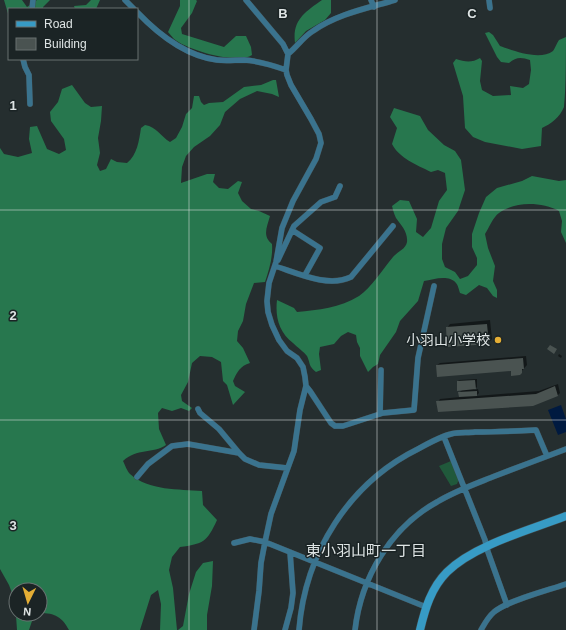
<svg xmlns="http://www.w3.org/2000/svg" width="566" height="630" viewBox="0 0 566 630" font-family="Arial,'Noto Sans JP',sans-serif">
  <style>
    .green { fill: #20593b }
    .forest { fill: #27774e }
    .water { fill: #001a40 }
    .shadow { fill: #0007 }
    .building { fill: #4a5351 }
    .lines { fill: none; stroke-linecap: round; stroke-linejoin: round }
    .street-casing { stroke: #434b4c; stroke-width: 6 }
    .secondary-casing { stroke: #434b4c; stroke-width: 9 }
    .street { stroke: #3a738e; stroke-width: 5.5 }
    .secondary { stroke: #379bc5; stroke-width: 8 }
    .grid { fill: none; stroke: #dee4e4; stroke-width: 1; stroke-opacity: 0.55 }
    .poi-dot { fill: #e4ae35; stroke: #1b2425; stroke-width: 1.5 }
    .labels { text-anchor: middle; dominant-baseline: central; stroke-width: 3; stroke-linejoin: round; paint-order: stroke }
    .poi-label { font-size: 14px; fill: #dee4e4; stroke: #1b2425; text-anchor: end }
    .neighbourhood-label { font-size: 15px; fill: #dee4e4; stroke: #1b2425 }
    .grid-label { font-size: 13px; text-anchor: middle; font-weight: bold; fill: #dee4e4; stroke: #1b2425; stroke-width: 3; stroke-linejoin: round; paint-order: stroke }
  </style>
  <rect width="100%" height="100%" fill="#252e2f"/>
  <path class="green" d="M451,461L459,479L457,484L451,486L439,466Z"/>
  <path class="forest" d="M4,0H22L27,7L37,0H50L43,7V9H9V17Z
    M91,0H100L96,9H75L74,6L86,5Z
    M180,0H196L197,1L192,13L181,28L182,34L224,47L236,36H246L251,47L252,55C238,65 187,50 174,39C172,37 170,34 168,32L180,6Z
    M322,0H331V13L325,20L306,31L295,43C292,20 305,12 322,0Z
    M489,32L493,35L500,46C514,51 540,61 553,51C555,48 557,43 559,40L566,37C566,55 566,90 564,107C560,117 551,124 542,128L541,146L522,149L485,142L473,137L465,128L463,96L453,63L456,59C465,62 472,63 480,58L482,61L480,81L482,90L493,96L511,95L510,86L523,88L529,84L531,70L530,60C521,57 516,57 509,63L501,62L497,57L485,33Z
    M273,80H276L279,97L272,94L257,91L240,99L225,112L220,125L210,136L194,147L186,156L182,167L181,183L207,174H215L213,182L219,188L228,189L238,181L242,182L238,193L242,201L251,209L259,211L270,216C267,227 262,236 272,244C273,258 269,270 265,282L254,283L246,304L243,321L238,331L237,341L243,348L250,363C240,366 237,372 233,381L235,386L245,392L233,405L227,385L223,381L221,362L212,357L200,356L192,363L188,382L181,395L182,401L192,408L189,411L181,408L172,411L162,408L158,413L159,429L166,445C153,454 137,448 123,461C125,465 127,471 130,474C149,491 179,489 202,491L203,505L217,520C207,542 203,544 180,547L172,557L169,570L173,588L177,630H160L161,604L158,590L151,595L140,630H69C62,617 55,613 40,613V590H16V614H37L33,618L29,630H17L15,601L9,585L0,569V148L4,154L18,157L32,153L29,139L30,127L37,126L47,149L59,154L66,150L64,139L51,121L50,112L58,102L62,89L72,85L85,103L91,107L102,106L101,121L98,138L100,153L97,165L100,171L106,169L111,159L117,162L127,163C137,155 139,141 141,128L145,125C157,127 160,136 170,142L176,138L182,127L186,114L192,108L194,96H199L201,102L204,105L209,103L223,102L244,87L261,85Z
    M394,108L420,116L428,130L444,145L455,151L461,160L465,190L458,211L446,228L442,244V259L445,267L455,272L460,279L468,276L477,265V258L472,247V234L479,213L486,197L497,188L522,181L532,176L559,181L566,180V243L561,232L562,221L559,211C542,202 515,201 499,213C493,217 489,228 485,234L488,248L495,266L493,281L497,290V298L493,296L487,288L479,285L466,295L460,293C459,290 458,285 456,283C448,274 433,280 424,281L418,301L400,321L396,332L380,355L378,364L373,367L368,372L360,356V348L357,342L356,335L348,332L341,336L334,344L320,347L319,354L321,370L316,372C308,365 311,365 307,356C304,352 297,347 293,343C279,332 275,317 277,300L294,308L297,312C318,310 340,308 359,296C371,288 383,269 393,257C397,252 406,249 407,242C408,232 401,225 396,218C394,214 393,210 392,206L400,200L409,201L417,219L416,232L423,237L431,228L439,201L447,190L445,173L438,170L431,172C417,165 399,158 392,144L397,128L390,117Z
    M213,561L212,586L207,615V630H178L183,626L189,594L196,572L203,563Z"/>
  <path class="water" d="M561,405L566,419V432L558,435L548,410Z"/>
  <path class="shadow" d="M490,320L492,339L488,343L447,328L450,324Z
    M559,354L562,356L561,358L558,356Z
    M526,356L527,365L519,374L512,370L437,365L440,363Z
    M477,379V387L474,390L478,389L479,393L476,396L539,391L558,384L560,393L558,395L438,402L440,399L460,397L459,393L463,389L458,381L459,380Z"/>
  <path class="building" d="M487,324L489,344L447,347L446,327Z
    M550,345L557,349L554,354L547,349Z
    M523,358L524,369H522V373L520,375L511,376V371L437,377L436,365Z
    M475,380L476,389L457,391V381Z
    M555,386L558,396L533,406L438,412L436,401L536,394Z
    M477,391V396L459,397L458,392Z"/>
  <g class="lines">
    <g class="street-casing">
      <path id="street" d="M125,0L134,9
        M246,0L283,44L288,54L286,70L287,75L291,85L311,119L319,134L321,143L316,159L293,201L282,228L276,262L269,283L267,301L268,312L272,325L279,340L287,351L297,358L303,367L305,377L306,386L300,410L294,451L271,514L265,542L261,563L259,591L254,630
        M371,0L374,7
        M489,0L490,8
        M32,9L33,0
        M137,12C158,34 186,56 217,60C226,61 235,60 244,60C259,61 272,65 286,70
        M288,54C297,47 303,37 313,31C337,14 368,8 395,0
        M23,59L25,67L29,75L30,104
        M292,230L320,248L305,275
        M278,260L294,226L321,202L335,197L340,186
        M275,266C297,273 328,288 351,277L393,226
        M306,386L310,391L331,423L335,426H343L383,413L414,410L418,358L434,286
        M198,409L200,413L219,429L239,453L245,459L259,465L287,468
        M380,414L381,370
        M444,437L485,540L488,552L507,605
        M137,477L148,464L172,446L188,444L239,453
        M234,543L250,539L265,542L426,607
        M285,630L291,608L293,593L290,552
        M299,630C305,553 349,483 418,449C427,444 442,436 451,434C458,432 468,433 475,432C495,432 516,431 536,430L547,456
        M355,630C361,578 390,528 437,502C455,491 475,484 495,476C519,467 542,458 566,449
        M481,630C485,623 488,617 494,612C506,601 549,590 566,584"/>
    </g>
    <g class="secondary-casing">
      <path id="secondary" d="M420,630C425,609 431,588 447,572C474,545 530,530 566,516"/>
    </g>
    <use href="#street" class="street"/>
    <use href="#secondary" class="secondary"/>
  </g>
  <path class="grid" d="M189,0V630M377,0V630M0,210H566M0,420H566"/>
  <circle class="poi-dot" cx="498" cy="340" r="4"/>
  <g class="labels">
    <g class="poi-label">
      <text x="490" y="340">小羽山小学校</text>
    </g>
    <g class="neighbourhood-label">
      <text x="366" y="550">東小羽山町一丁目</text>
    </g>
  </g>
  <g class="grid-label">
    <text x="283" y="18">B</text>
    <text x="472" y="18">C</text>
    <text x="13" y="110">1</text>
    <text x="13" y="320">2</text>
    <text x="13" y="530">3</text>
  </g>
  <rect x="8" y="8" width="130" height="52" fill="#1b2425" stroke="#697171"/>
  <rect x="16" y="21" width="20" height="6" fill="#379bc5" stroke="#697171"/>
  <text x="44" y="28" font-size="12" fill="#dee4e4">Road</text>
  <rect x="16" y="38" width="20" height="12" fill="#4a5351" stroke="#697171"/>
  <text x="44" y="48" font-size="12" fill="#dee4e4">Building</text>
  <g transform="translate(28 602) rotate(185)"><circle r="19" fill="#1b2425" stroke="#697171"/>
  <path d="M0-3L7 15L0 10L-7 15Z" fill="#e4ae35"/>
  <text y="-6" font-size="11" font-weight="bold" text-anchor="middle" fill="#dee4e4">N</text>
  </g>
</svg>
